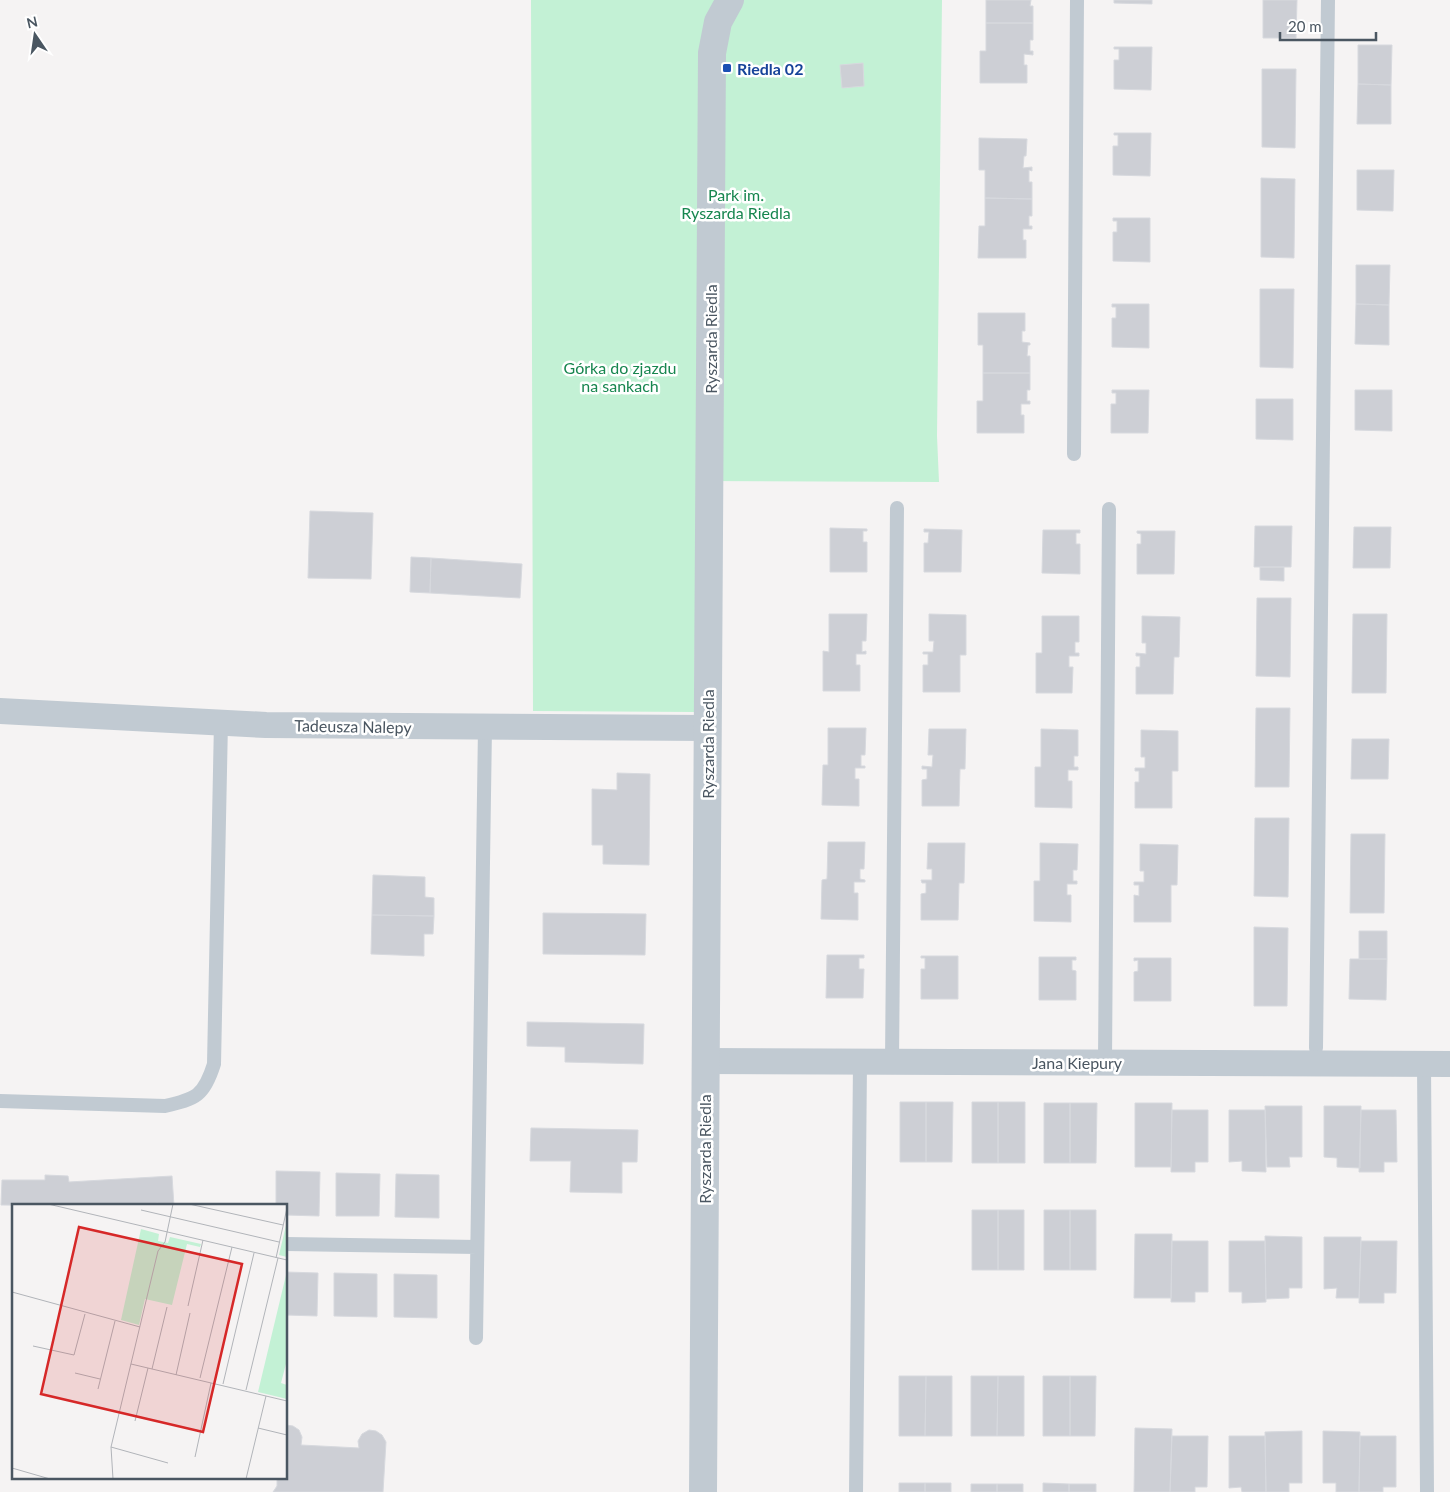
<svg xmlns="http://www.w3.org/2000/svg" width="1450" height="1492" viewBox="0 0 1450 1492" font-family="Lato,sans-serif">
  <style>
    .green { fill: #c3f1d5 }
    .building { fill: #cdcfd5; stroke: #d7d9de }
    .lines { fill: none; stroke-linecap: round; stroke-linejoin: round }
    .service { stroke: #c1cad2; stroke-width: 14 }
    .minor { stroke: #c1cad2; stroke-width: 26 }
    .tertiary { stroke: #c1cad2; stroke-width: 28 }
    .transit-dot { fill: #1a4fb4; stroke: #fff; stroke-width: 2 }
    .labels { text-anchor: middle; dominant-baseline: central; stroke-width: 5; stroke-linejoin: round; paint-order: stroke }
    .transit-label { font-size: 16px; font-weight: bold; fill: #164399; stroke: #fff; text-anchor: start }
    .park-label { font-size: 16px; fill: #17864f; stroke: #fff }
    .street-label { font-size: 16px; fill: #4a5661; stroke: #fff }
    .inset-road { fill: none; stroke: #b1b4b9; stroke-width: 1 }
    .view { fill: #d62828; fill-opacity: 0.15; stroke: #d62828; stroke-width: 2.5 }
    .inset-edge { fill: none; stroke: #4a5661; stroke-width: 2.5 }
  </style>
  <rect width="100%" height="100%" fill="#f5f3f3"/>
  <path class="green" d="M531,0H942L937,436L939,482L697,481L694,712L533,711Z"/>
  <path class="building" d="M986,0H1031L1030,6H1033V23H986Z
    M1114,0H1152V4L1114,3Z
    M1263,0H1297L1296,38H1263Z
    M986,23H1033V40H1030V51H1033V55L1024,54V65H1027V83H980V51H986Z
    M1358,45H1392L1391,85L1358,84Z
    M1114,47H1152L1151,90L1114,89V60H1119V49H1114Z
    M863,63L864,86L842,88L840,65Z
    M1262,69H1296L1295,148L1262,147Z
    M1358,84L1391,85V124H1357Z
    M1114,133H1151L1150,176L1113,175V146H1118V135H1114Z
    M979,138L1027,139L1026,156H1024L1023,168L1032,167V171L1029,170V182H1032V199L985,198V170H979Z
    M1357,170H1394L1393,211L1357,210Z
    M1261,178L1295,179L1294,258L1261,257Z
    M985,198L1032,199V216H1029V226H1032V229H1023V240H1026V258H978L979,226H985Z
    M1113,218H1150V262L1113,261V232H1117V221H1113Z
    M1356,265H1390L1389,305L1356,304Z
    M1260,289H1294L1293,368L1260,367Z
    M1112,304H1149V348L1112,347V318H1116V307H1112Z
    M1356,304L1389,305V345L1355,344Z
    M978,313H1025V331H1022V342L1030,343V345H1028L1027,356H1030V373H983V345H978Z
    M983,373H1030V390H1027V401H1030V404H1021V415H1024V433H977V401H983Z
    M1112,390H1149L1148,433H1111V404H1116V393H1112Z
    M1355,390H1392V431L1355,430Z
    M1256,399H1293V440L1256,439Z
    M310,511L373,513L371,579L308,578Z
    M1255,526H1292L1291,567H1254Z
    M1354,527H1391L1390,568H1353Z
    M830,528L867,529V531H863V542H867V572H830Z
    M924,529L962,530L961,572H924V543H928L929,532H924Z
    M1043,530H1080V533H1076V544H1080V574L1042,573Z
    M1137,531H1175L1174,574H1137V544H1141V534L1137,533Z
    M411,557L431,558L430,593L410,592Z
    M431,558L522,564L520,598L430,593Z
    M1260,567H1284V581L1260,580Z
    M1257,598H1291L1290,677L1256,676Z
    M829,614H867L866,641H862V652L866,651V654H856V665H860V691H823V651L829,652Z
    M929,614L966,615V655H960V692H923V665H928V654H923V652H933L934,641H929Z
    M1353,614H1387L1386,693H1352Z
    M1042,616H1079V642H1075V653H1079V656H1069V667H1073L1072,693H1036V653H1042Z
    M1142,616L1180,617L1179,657H1174L1173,694H1136V667H1140V656H1136V653L1146,654V643H1142Z
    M1256,708H1290L1289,787H1255Z
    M828,728H866L865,755H861V766H865V768H855V779H859V806L822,805L823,765H828Z
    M929,729H966L965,769H960L959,806H922V780L927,779V769H922V766L932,767L933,755H928Z
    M1041,729L1078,730V756H1074V767H1078V770H1068V781H1072V808L1035,807V767H1041Z
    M1141,730L1178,731V771H1172V808H1135V782H1139V771H1135V768H1145V757H1141Z
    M1352,739H1389L1388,779H1351Z
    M617,773L650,774L649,865L603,864V845H592V789L617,790Z
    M1255,818H1289L1288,897L1254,896Z
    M1351,834H1385L1384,913H1350Z
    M828,842H865L864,869H860V879L865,880V882H854V893H858V920L821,919L822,880L827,879Z
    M928,843H965L964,883H959L958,920H921V894L926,893V883H922L921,880H932V869H927Z
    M1040,843L1078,844L1077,870H1073V881H1077V884H1067V895H1071V922L1034,921V881H1040Z
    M1140,844L1178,845L1177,885H1171V922H1134V895L1139,896V885H1134V882H1144V871H1140Z
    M373,875L425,877V897L434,898V916L372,915Z
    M543,913L646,914L645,955L543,954Z
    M372,915L434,916L433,934H424V956L371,954Z
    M1254,927L1288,928L1287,1006H1254Z
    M1359,931H1387V959H1359Z
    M827,955H864V958H859V969H864L863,998H826Z
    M921,956H958V999H921V969H925V958H921Z
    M1039,957H1076V960H1072V970L1076,971V1000H1039Z
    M1134,958H1171V1001H1134V972L1138,971V960L1134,961Z
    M1350,959H1387L1386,1000L1349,999Z
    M527,1022L644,1024L643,1064L565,1062V1047L527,1046Z
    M900,1102H926V1162H900Z
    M926,1102H953L952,1162H926Z
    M972,1102H998V1163H972Z
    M998,1102H1025V1163H998Z
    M1044,1103H1070V1163H1044Z
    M1070,1103H1097L1096,1163H1070Z
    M1135,1103H1172L1171,1167H1135Z
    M1265,1106H1302V1157H1289L1290,1167H1267Z
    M1324,1106H1361L1360,1168L1337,1167V1158L1324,1157Z
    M1172,1110H1208V1162H1195V1172H1171Z
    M1229,1110H1265L1266,1172L1242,1171V1161L1229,1162Z
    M1361,1110H1396L1397,1162H1384V1172H1359Z
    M531,1128L638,1130L637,1162H622V1193L570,1192L571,1161H530Z
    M276,1171L320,1172L319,1216L286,1215V1206H276Z
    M336,1173L380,1174L379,1216H336Z
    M396,1174L439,1175V1218L395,1217Z
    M45,1175L68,1176L69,1182L172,1176L174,1206H158V1203L142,1206L1,1205L2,1180H45Z
    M972,1210H998V1270H972Z
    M998,1210H1024V1270H998Z
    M1044,1210H1070V1270H1044Z
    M1070,1210H1096V1270H1070Z
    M1135,1234H1172L1171,1298H1134Z
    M1265,1236L1302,1237V1288H1289V1298L1266,1299Z
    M1324,1237H1361L1359,1298H1336L1337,1288L1324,1289Z
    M1172,1241H1208V1292H1195V1302H1171Z
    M1229,1241H1265L1266,1302L1242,1303V1292H1229Z
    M1361,1241H1397L1396,1293H1384V1303H1359Z
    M286,1272L318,1273L317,1316L286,1315Z
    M334,1273L377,1274V1317L334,1316Z
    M394,1274L437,1275V1318L394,1317Z
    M899,1376H926L925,1436H899Z
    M926,1376H952V1436H925Z
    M971,1376H998L997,1436H971Z
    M998,1376H1024V1436H997Z
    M1043,1376H1070V1436H1043Z
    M1070,1376H1096L1095,1436H1070Z
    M286,1425L293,1426L299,1430L302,1437L301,1445L359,1448L358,1441L362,1434L369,1430L376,1431L382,1435L386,1442L383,1492H273L277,1486V1478H286Z
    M1135,1428L1172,1429L1170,1492H1134Z
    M1302,1431V1483H1289V1492H1266L1265,1432Z
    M1323,1431L1360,1432L1359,1492H1336V1483H1323Z
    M1172,1436H1208L1207,1487H1195V1492H1170Z
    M1229,1436H1265L1266,1492H1242L1241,1487L1229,1488Z
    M1360,1436H1396V1487H1383V1492H1359Z
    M899,1483H925V1492H899Z
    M925,1483H951V1492H925Z
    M1043,1483L1069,1484V1492H1043Z
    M971,1484H997V1492H971Z
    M997,1484H1023V1492H997Z
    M1069,1484H1096V1492H1069Z"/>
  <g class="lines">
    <path class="service" d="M1074,454L1077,0
      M1316,1048L1328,0
      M892,1061L897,508
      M1105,1062L1109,509
      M1424,1064L1427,1492
      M0,1101L165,1106C196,1099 204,1096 214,1064L221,722
      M286,1244L477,1247
      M476,1338L485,727
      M856,1492L860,1062"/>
    <path class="minor" d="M0,711L266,725L707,728
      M705,1061L1450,1064"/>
    <path class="tertiary" d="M703,1492L712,53L718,22L730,0"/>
  </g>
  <rect class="transit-dot" x="722" y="63" width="10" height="10" rx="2.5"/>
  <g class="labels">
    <g class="transit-label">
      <text x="737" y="68">Riedla 02</text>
    </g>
    <g class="park-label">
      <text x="736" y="194">Park im.<tspan x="736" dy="18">Ryszarda Riedla</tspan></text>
      <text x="620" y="367">Górka do zjazdu<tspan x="620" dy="18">na sankach</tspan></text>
    </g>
    <g class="street-label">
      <text transform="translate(710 339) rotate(-90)">Ryszarda Riedla</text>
      <text transform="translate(353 726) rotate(1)">Tadeusza Nalepy</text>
      <text transform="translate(707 744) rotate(-90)">Ryszarda Riedla</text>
      <text x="1077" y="1062">Jana Kiepury</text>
      <text transform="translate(704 1149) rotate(-90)">Ryszarda Riedla</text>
    </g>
  </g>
  <g transform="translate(12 1204)">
    <rect width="275" height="275" fill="#f5f3f3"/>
    <path d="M275,17V53L267,51ZM129,25L147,30L146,37L156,39L158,33L189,40L188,43L175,40L160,101L133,95L127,121L109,116ZM275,67V156L269,179L275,181V195L246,188Z" fill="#c3f1d5"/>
    <path class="inset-road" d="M36,0L275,56M177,0L271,21M129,6L267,38M264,54L275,4M0,88L128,123M176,102L191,36M21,142L62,151L73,110M119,160L275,197M140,165L155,103M63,169L88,175M164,171L178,109M188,174L220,43M211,180L242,49M86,185L103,117M234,186L266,54M123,217L136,164M246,224L275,231M99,243L156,259M183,253L199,179M0,264L38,275M101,275L99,243L146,47L153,38L161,0M234,275L254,192"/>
    <path class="view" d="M67,23L230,60L191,228L29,190Z"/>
    <rect width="275" height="275" class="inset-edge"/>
  </g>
  <g transform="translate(35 35) rotate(347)" stroke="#ffffff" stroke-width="4" paint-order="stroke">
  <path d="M0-4L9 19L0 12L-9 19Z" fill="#4a5661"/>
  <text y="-8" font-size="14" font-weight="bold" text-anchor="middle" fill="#4a5661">N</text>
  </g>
  <path d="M1280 32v8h96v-8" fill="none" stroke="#4a5661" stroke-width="2.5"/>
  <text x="1288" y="32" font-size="15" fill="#4a5661" stroke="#ffffff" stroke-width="4" paint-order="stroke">20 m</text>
</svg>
